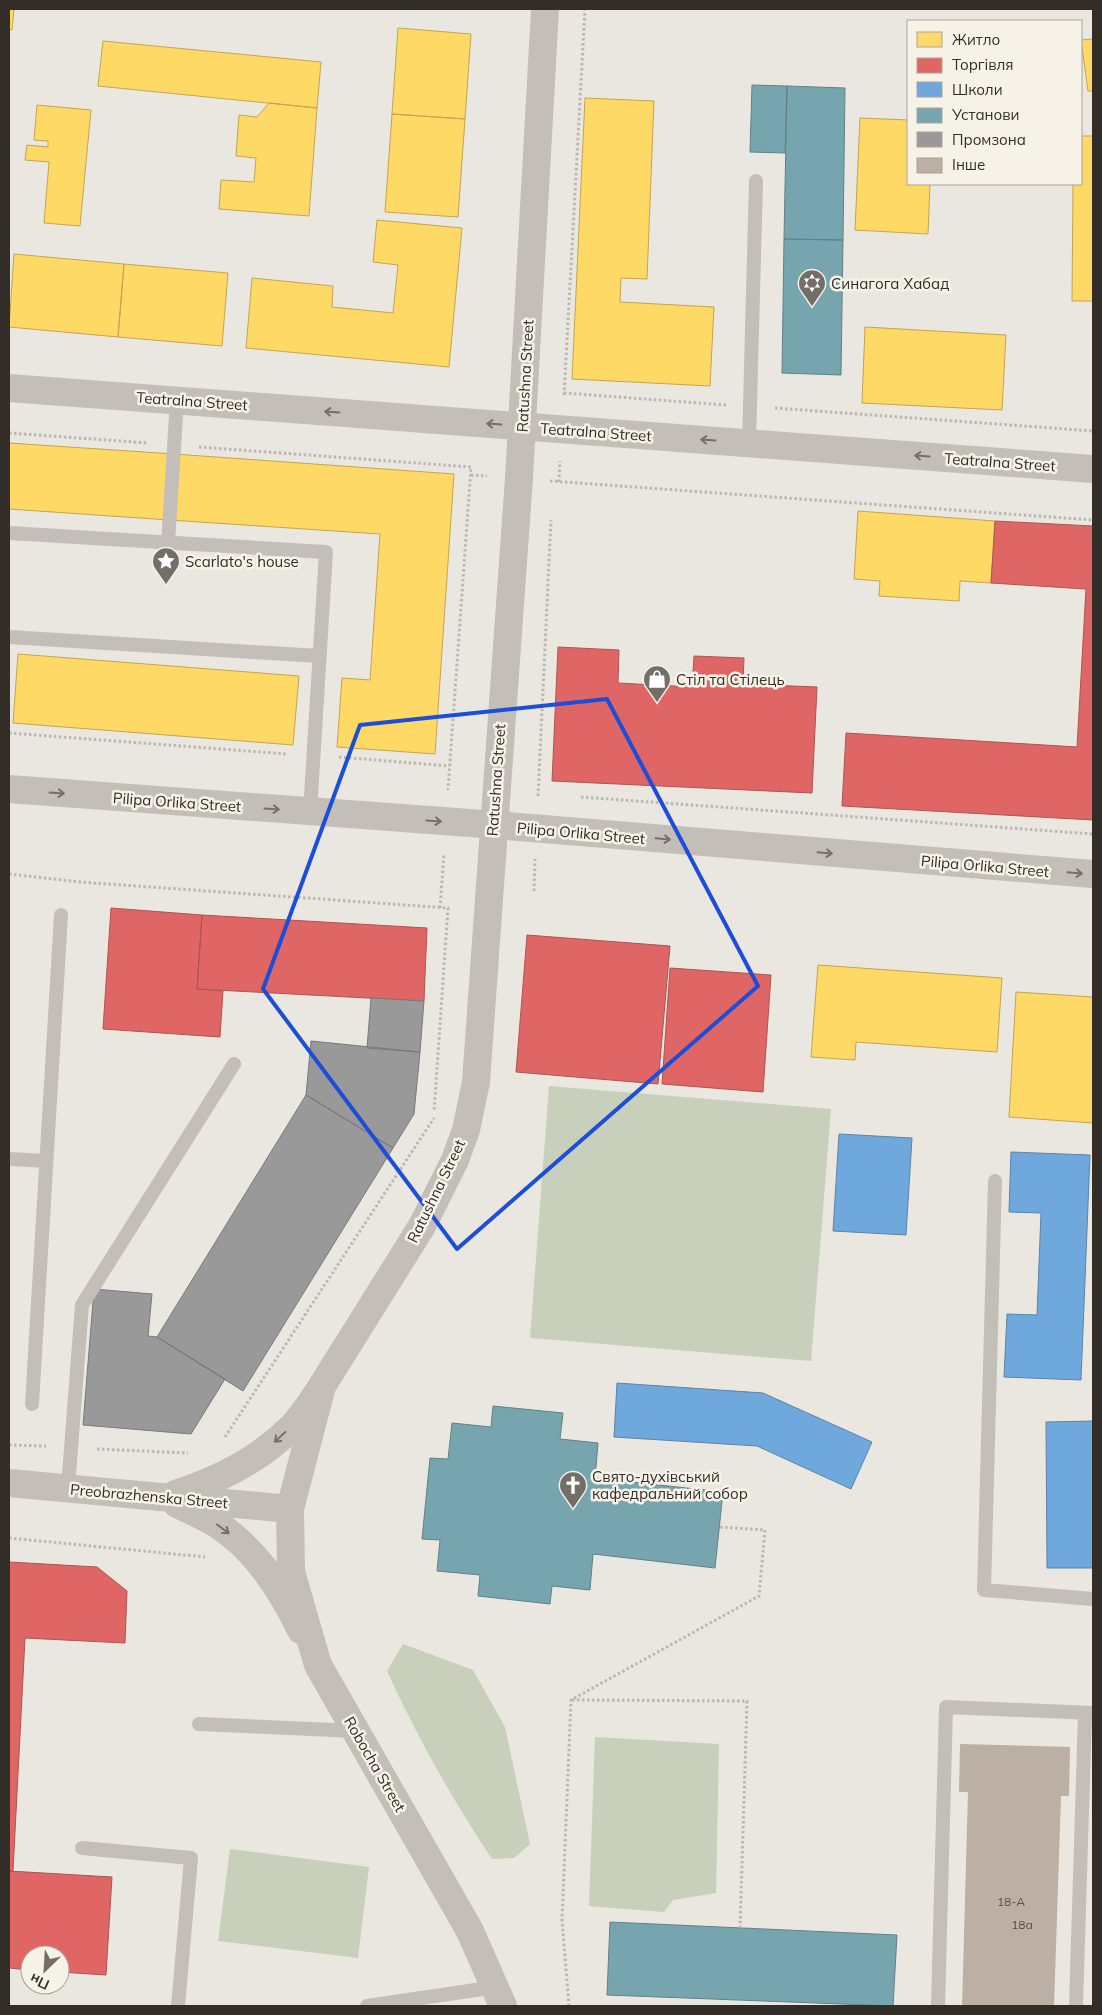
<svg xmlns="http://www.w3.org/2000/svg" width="1102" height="2015" viewBox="0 0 1102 2015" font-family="Mulish,sans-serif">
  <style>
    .green { fill: #c8cfbb }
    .homes { fill: #ffd966; stroke: #c2a553 }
    .shops { fill: #e06666; stroke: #ac5553 }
    .schools { fill: #6fa8dc; stroke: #5d83a6 }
    .public { fill: #76a5af; stroke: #628186 }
    .industry { fill: #999; stroke: #7a7977 }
    .building { fill: #bcafa3 }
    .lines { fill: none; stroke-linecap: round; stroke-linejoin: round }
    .path { stroke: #bcb8b1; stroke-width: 3; stroke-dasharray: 2.5 2.5; stroke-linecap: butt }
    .service { stroke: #c3bfb8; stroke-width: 14 }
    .minor { stroke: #c3bfb8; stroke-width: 28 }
    .tertiary { stroke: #c3bfb8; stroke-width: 28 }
    .oneway { stroke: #746f69 }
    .marked { fill: none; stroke: #1d4ed8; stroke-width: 4; stroke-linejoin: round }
    .labels { text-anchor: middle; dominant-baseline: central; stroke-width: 5; stroke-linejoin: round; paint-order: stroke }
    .number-label { font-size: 12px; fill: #554e47 }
    .poi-label { font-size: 15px; fill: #332d28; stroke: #f7f2e7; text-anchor: start }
    .street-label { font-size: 15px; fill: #332d28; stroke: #f7f2e7 }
  </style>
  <rect width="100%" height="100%" fill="#eae7e0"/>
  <path class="green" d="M549,1086L831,1109L811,1361L530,1338Z
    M403,1644L473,1670L505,1727L530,1844L514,1858L492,1859C452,1799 417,1737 387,1671Z
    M595,1737L719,1744L716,1893L673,1900L664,1912L589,1906Z
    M230,1849L369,1867L358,1958L218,1941Z"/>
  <path class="homes" d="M9,9H14L12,30L9,29Z
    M398,28L471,34L465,119L392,114Z
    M1093,39V91H1088L1081,40Z
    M103,41L321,62L317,108L98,86Z
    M585,98L654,101L647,279L621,278L620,302L714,307L710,386L572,379Z
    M269,103L317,108L309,216L219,209L221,180L254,182L256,158L236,156L239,115L257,117Z
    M37,105L91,110L80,226L44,223L49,162L25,160L27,145L48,147V141L34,140Z
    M392,114L465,119L458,217L385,212Z
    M860,118L908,120V184H930L928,234L855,230Z
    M1081,136H1093V301H1072L1073,184H1081Z
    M377,220L462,228L449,367L246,348L252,278L333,286L332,307L393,313L398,265L373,262Z
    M14,254L124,264L118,337L9,327Z
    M124,264L228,273L222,346L118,337Z
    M865,327L1006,335L1002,410L862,403Z
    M9,443L174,454L169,520L9,509Z
    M174,454L454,474L435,754L337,747L342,678L370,680L380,534L169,520Z
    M858,511L995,521L991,583L960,581L959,601L879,596L880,581L854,579Z
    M18,654L299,676L293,745L13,723Z
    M818,965L1002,978L997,1052L856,1042L855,1060L811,1057Z
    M1016,992L1093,997V1123L1009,1117Z"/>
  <path class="shops" d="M995,521L1093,526V820L842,806L846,733L1077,747L1086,589L991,583Z
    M558,647L619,650L618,683L692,687L694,656L744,658L743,684L817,687L812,793L552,781Z
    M111,908L202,915L197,989L223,991L220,1037L103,1029Z
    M202,915L427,928L424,1001L197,989Z
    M527,935L670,946L658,1084L516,1072Z
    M670,968L771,975L763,1092L662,1084Z
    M9,1562L97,1567L127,1591L125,1643L25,1638L13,1871H9Z
    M9,1871L112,1877L106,1975L60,1972V1955H30V1970L9,1968Z"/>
  <path class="schools" d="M839,1134L912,1138L906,1235L833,1231Z
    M1011,1152L1090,1155L1081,1380L1004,1377L1007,1314L1037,1315L1041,1213L1009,1212Z
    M617,1383L763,1393L872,1442L851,1489L757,1446L614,1437Z
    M1093,1421V1568H1047L1046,1422Z"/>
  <path class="public" d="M752,85L787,86L785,153L750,152Z
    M787,86L845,88L843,240L784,239Z
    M784,239L843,240L841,375L782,373Z
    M493,1406L563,1413L560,1439L598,1443L595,1478L723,1492L715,1568L593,1554L590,1590L552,1586L550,1604L478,1596L480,1575L437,1571L440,1540L422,1539L430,1458L448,1459L452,1423L491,1427Z
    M610,1922L897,1935L893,2006L607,1995Z"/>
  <path class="industry" d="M371,998L424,1001L420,1052L367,1048Z
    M311,1041L420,1052L414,1114L393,1148L306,1095Z
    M306,1095L393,1148L243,1391L157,1337Z
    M94,1289L152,1294L148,1336L157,1337L225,1379L191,1434L83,1425Z"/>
  <path class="building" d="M960,1744L1070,1747L1069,1796H1061L1054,2006H962L968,1792H959Z"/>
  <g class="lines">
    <path class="path" d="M564,393L726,405
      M564,395L585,9
      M775,408L1093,431
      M9,433L148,443
      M199,447L471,467L448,790
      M471,475L487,476
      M550,481L1093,520
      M559,482L560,461
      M9,733L287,754
      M339,757L449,766
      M538,796L551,520
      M581,797L1093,834
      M9,874L80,882L448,908L434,1112
      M534,891L535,859
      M440,908L444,854
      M225,1437L434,1118
      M9,1445L46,1446
      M97,1449L188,1453
      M9,1538L205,1557
      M572,1700L747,1701L740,1928
      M569,2006L562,1920L571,1700L759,1596L765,1530L719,1527"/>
    <path class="service" d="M749,443L756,181
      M9,533L326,552L310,812
      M168,543L177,400
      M9,637L319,656
      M9,1159L46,1161
      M995,1181L984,1590L1093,1599
      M32,1404L61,915
      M68,1488L82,1305L234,1064
      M199,1724L357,1731
      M82,1848L191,1858L178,2006
      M367,2006L496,1987
      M938,2006L946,1707L1093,1713
      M1076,2006L1085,1713"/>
    <path class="minor" d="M9,789L470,823L1093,874
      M9,1483L290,1509
      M175,1494C220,1480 259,1460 292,1427C303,1415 313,1400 322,1386
      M177,1504C190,1510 203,1516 215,1523C255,1548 281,1589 301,1630"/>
    <path class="tertiary" d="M9,388L1093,469
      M503,2006L470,1931L318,1665L291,1572L290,1509L322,1386L422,1226L455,1160L466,1130L476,1082L519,478L545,9"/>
  </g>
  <defs><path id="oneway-shaft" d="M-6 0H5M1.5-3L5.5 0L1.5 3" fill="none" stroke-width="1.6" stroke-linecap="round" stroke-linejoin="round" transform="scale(1.25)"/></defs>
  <g class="oneway">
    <use href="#oneway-shaft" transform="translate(332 412) rotate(-176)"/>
    <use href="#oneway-shaft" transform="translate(494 424) rotate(-176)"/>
    <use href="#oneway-shaft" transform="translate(708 440) rotate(-176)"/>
    <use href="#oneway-shaft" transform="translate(922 456) rotate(-176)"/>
    <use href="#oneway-shaft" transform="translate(57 793) rotate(4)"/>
    <use href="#oneway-shaft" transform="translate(272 809) rotate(4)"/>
    <use href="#oneway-shaft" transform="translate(434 821) rotate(4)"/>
    <use href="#oneway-shaft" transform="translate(663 839) rotate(5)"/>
    <use href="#oneway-shaft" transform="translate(825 853) rotate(5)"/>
    <use href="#oneway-shaft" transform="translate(1075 873) rotate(5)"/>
    <use href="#oneway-shaft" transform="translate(280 1437) rotate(137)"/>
    <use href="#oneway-shaft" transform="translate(223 1529) rotate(37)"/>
  </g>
  <path class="marked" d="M607,699L758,986L457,1249L263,989L360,725Z"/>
  <defs>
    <g id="synagogue-pin" transform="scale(1.4375)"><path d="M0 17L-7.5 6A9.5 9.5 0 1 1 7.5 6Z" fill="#736e68" stroke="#f7f2e7"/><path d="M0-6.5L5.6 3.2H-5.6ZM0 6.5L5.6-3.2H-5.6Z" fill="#fff"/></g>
    <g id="sight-pin" transform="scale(1.4375)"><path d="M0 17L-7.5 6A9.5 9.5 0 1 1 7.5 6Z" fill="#736e68" stroke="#f7f2e7"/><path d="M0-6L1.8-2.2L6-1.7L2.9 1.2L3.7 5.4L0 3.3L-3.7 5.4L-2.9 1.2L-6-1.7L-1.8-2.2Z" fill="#fff"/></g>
    <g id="shop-pin" transform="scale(1.4375)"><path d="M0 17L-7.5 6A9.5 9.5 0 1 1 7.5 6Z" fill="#736e68" stroke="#f7f2e7"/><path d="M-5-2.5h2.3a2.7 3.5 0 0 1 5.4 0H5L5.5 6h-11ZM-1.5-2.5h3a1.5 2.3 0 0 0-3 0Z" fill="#fff"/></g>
    <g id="church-pin" transform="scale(1.4375)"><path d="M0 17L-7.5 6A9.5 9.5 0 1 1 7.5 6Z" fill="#736e68" stroke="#f7f2e7"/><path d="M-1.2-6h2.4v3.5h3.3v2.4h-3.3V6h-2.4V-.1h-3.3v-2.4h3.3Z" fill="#fff"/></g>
  </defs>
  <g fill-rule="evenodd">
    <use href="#synagogue-pin" x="812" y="283"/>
    <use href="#sight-pin" x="166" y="561"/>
    <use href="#shop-pin" x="657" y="679"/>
    <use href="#church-pin" x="573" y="1485"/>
  </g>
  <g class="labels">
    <g class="number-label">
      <text x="1011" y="1901">18-А</text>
      <text x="1022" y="1924">18а</text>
    </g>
    <g class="poi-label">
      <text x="831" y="283">Синагога Хабад</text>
      <text x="185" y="561">Scarlato's house</text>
      <text x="676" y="679">Стіл та Стілець</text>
      <text x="592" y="1476">Свято-духівський<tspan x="592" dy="17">кафедральний собор</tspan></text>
    </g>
    <g class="street-label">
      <text transform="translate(525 376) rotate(-87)">Ratushna Street</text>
      <text transform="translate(192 401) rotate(4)">Teatralna Street</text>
      <text transform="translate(596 432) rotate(4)">Teatralna Street</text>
      <text transform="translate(1000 462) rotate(4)">Teatralna Street</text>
      <text transform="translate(496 780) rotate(-86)">Ratushna Street</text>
      <text transform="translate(177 802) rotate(4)">Pilipa Orlika Street</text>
      <text transform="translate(581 833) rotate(5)">Pilipa Orlika Street</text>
      <text transform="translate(985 866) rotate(5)">Pilipa Orlika Street</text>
      <text transform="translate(436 1191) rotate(-64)">Ratushna Street</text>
      <text transform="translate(149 1496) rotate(5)">Preobrazhenska Street</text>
      <text transform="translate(375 1764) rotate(60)">Robocha Street</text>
    </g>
  </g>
  <rect width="1102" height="2015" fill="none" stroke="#332d28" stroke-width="20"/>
  <rect x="907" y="20" width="175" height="165" fill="#f7f2e7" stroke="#a9a39b"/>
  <rect x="917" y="32" width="25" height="15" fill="#ffd966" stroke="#a9a39b"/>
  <text x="952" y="45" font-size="15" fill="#332d28">Житло</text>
  <rect x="917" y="58" width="25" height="15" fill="#e06666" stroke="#a9a39b"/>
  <text x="952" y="70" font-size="15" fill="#332d28">Торгівля</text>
  <rect x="917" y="82" width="25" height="15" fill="#6fa8dc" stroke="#a9a39b"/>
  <text x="952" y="95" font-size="15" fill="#332d28">Школи</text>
  <rect x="917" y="108" width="25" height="15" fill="#76a5af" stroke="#a9a39b"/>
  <text x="952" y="120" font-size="15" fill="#332d28">Установи</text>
  <rect x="917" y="132" width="25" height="15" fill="#999999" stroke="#a9a39b"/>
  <text x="952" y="145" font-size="15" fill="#332d28">Промзона</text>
  <rect x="917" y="158" width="25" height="15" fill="#bcafa3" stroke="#a9a39b"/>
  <text x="952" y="170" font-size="15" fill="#332d28">Інше</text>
  <g transform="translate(45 1970) rotate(205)"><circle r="24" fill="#f7f2e7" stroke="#a9a39b"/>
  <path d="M0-4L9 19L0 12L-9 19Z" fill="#736e68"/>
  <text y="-8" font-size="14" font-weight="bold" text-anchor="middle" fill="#332d28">Пн</text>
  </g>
</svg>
